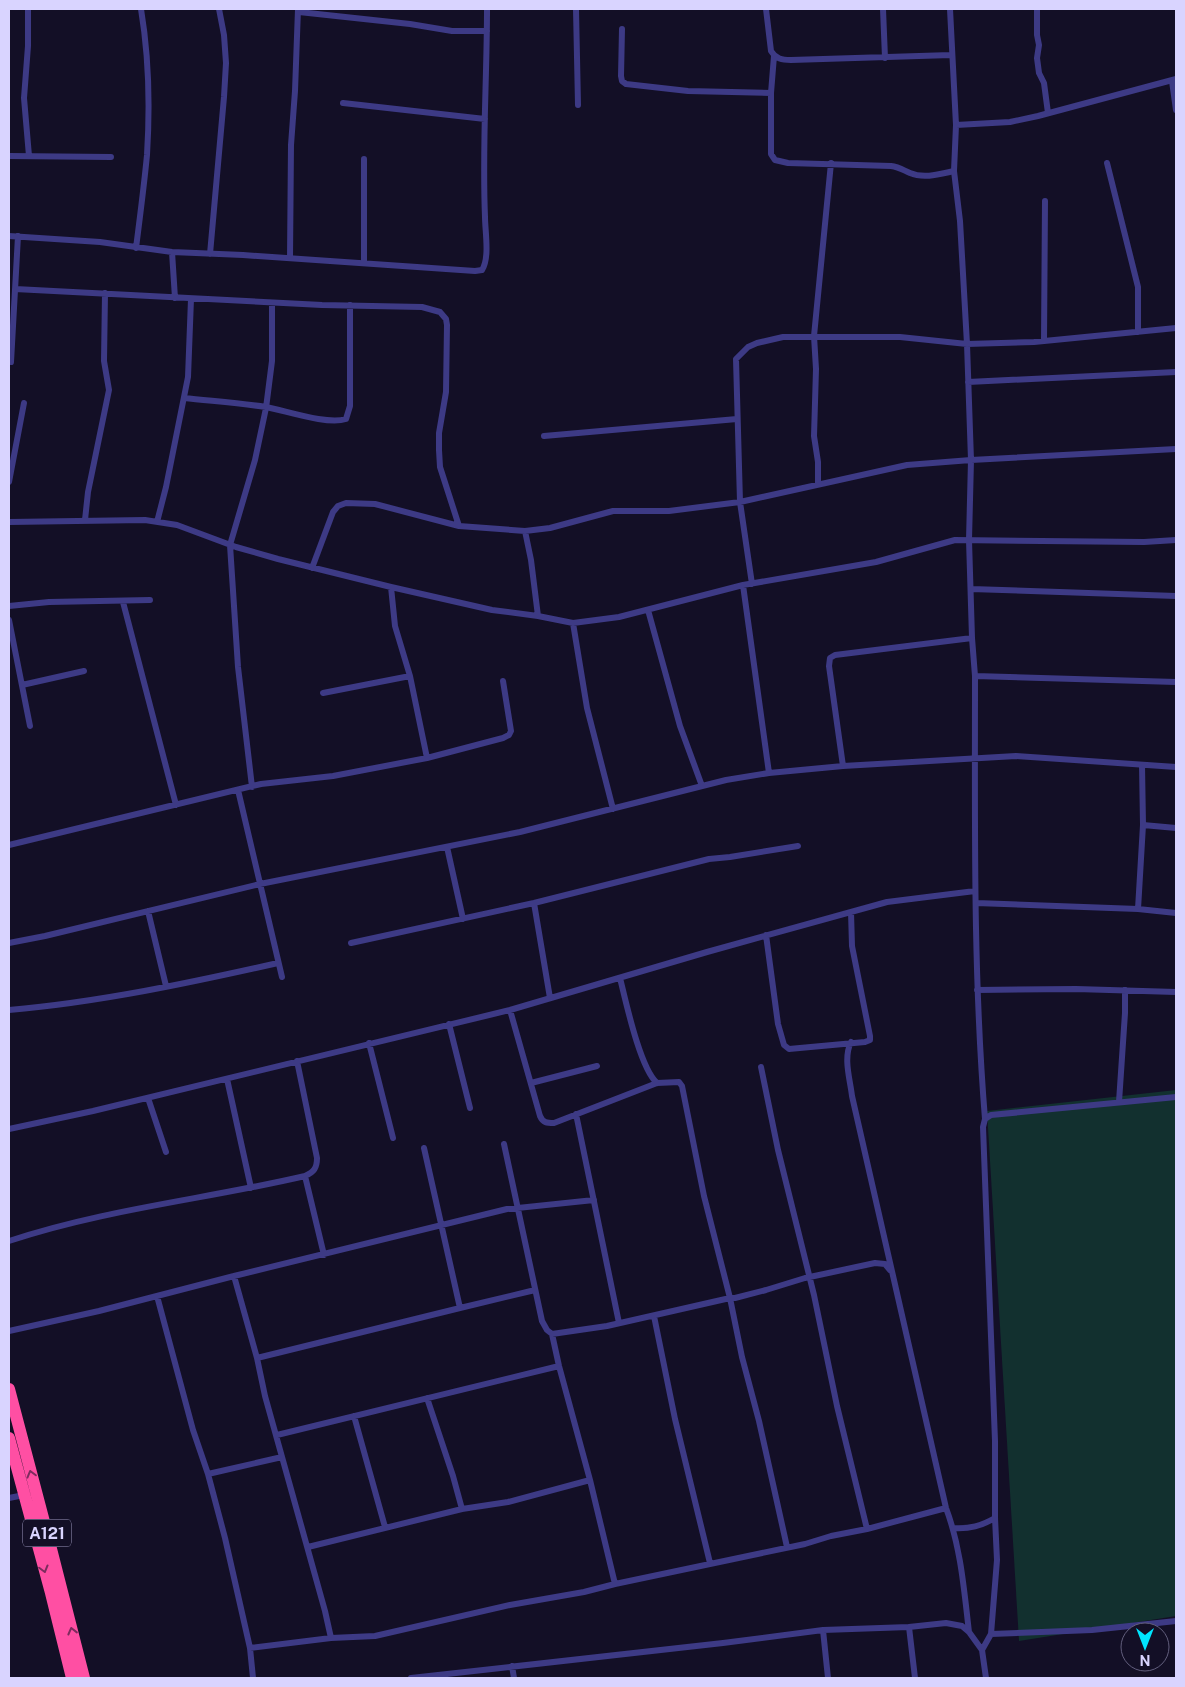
<svg xmlns="http://www.w3.org/2000/svg" width="1185" height="1687" viewBox="0 0 1185 1687" font-family="'Public Sans',sans-serif">
  <style>
    .green { fill: #12302f }
    .lines { fill: none; stroke-linecap: round; stroke-linejoin: round }
    .street { stroke: #3d3a85; stroke-width: 6 }
    .highway { stroke: #ff4fa3; stroke-width: 12 }
    .oneway { stroke: #7d2c5e }
    .labels { text-anchor: middle; dominant-baseline: central; stroke-width: 4.5; stroke-linejoin: round; paint-order: stroke }
    .shield { fill: #130f26; stroke: #9e99be; stroke-width: 1 }
    .shield-label { font-size: 16px; font-weight: bold; fill: #d9d4ff }
  </style>
  <rect width="100%" height="100%" fill="#130f26"/>
  <path class="green" d="M1176,1090V1616L1019,1641L987,1111Z"/>
  <g class="lines">
    <path class="street" d="M28,9V46L24,98L29,156
      M576,9L578,105
      M766,9L771,51C776,59 782,60 791,60L951,55
      M883,9L885,58
      M950,9L956,125L954,171L960,221L967,344L971,460L969,540L972,638L975,676C975,824 973,972 985,1119
      M1037,9V35L1039,45L1037,58L1039,73L1044,83L1048,113
      M299,12L410,24L452,31H487
      M622,29L621,76L622,81L626,84L688,91L771,93
      M774,56L771,93V154L775,160L788,163L891,166C899,167 903,170 910,173C924,179 940,174 954,171
      M1172,81L1176,110
      M343,103L485,119
      M956,125L1010,122L1038,116L1176,79
      M9,156L111,157
      M1107,163L1138,287V332
      M9,236L100,242L172,252L243,255L475,271L482,270C490,258 485,231 485,217C482,147 487,78 487,9
      M136,248C140,217 144,186 147,155C150,107 149,57 141,9
      M172,252L175,298
      M210,254L224,97L226,63L224,35L219,9
      M290,258L291,145L295,91L298,9
      M364,262V159
      M15,289L322,305L422,307L440,312L446,319L447,325L446,392L439,433V450L440,467L459,526
      M1044,341L1045,201
      M11,362L18,236
      M968,382L1176,372
      M184,398C211,401 239,403 266,407C287,411 327,425 346,419L350,406V305
      M544,436L737,419
      M9,482L24,403
      M818,484V462L814,436L816,369L814,336L831,163
      M85,520L88,492L109,390L104,361L105,293
      M9,522L145,520L177,525L236,547L278,559L391,587L492,610L538,616L573,623L619,617L743,585L876,562L955,540L1144,542L1176,540
      M157,522L166,487L188,377L191,299
      M525,531L531,560L538,616
      M312,568L333,512L338,506L346,503L375,504L459,526L525,531L550,528L613,511H669L740,502L907,465L971,460L1176,449
      M752,584L740,502L736,359L748,347L757,343L783,337H900L967,344L1034,342L1176,328
      M743,585L769,773
      M391,587L395,626L410,676L427,758
      M971,589L1176,596
      M123,602L176,805
      M9,606L49,602L150,600
      M648,610L680,726L702,786
      M9,620L30,726
      M573,623L587,708L613,809
      M975,676L1176,682
      M22,685L84,671
      M323,693L410,676
      M1142,765L1143,825
      M843,766L829,666L830,658L835,655L972,638
      M252,787L238,667L230,545L255,460L266,408L272,361V303
      M238,790L282,977
      M9,845L261,784L333,776L427,758L503,738L509,735L511,731L503,681
      M447,847L463,919
      M534,903L550,998
      M976,903L1138,909L1176,913
      M1138,909L1143,825L1176,828
      M148,911L166,986
      M766,935L778,1024L784,1045L789,1049L865,1042L870,1040V1036L852,946L851,912
      M9,943L45,936L260,884L520,832L726,780L769,773L843,766L1016,756L1176,767
      M351,943L534,903L709,859L730,857L798,846
      M620,978C626,1002 640,1068 657,1083
      M977,990L1076,989L1176,992
      M9,1010C100,1002 189,983 278,963
      M510,1010L540,1116C543,1123 547,1123 554,1123L657,1083L679,1082L682,1086L704,1196L730,1298L742,1357L759,1421L787,1547
      M449,1024L470,1108
      M851,1042C843,1058 850,1079 852,1096L946,1508C961,1548 964,1590 969,1632
      M369,1043L393,1138
      M761,1067L778,1150L814,1295L837,1406L867,1529
      M227,1079L251,1188
      M531,1083L597,1066
      M148,1098L166,1152
      M1119,1102L1125,1013V990
      M576,1114L619,1323
      M9,1129L93,1111L510,1010L707,952L887,902L975,891
      M504,1144L542,1321L547,1330L552,1334L559,1366L590,1480L615,1584
      M305,1176L324,1255
      M9,1241C105,1209 207,1199 305,1176C314,1172 317,1168 317,1158L297,1061
      M234,1276L257,1358L265,1396L325,1611L331,1638L250,1648
      M157,1296L193,1430L208,1474L225,1538L250,1648L253,1678
      M460,1308L535,1290
      M654,1316L675,1419L710,1563
      M9,1331L99,1311L234,1276L507,1209L594,1200
      M552,1334L607,1326L730,1298H735L766,1290L805,1278L875,1263L885,1264L890,1270
      M257,1358L460,1308L424,1148
      M427,1398L453,1476L462,1509
      M354,1416L385,1527
      M277,1435L559,1366
      M208,1474L282,1457
      M9,1498L24,1495
      M953,1528C970,1529 981,1526 995,1518
      M308,1547L462,1509L508,1502L590,1480
      M909,1627L915,1678
      M823,1630L828,1678
      M991,1634L1092,1630L1176,1621
      M331,1638L375,1636L510,1605L584,1592L615,1584L805,1544L831,1536L867,1529L946,1508
      M982,1650L986,1678
      M512,1666L514,1678
      M411,1678L723,1643L823,1630L909,1627L946,1623L962,1626L969,1632L982,1650L991,1634L997,1560L995,1518V1441L983,1127L985,1119L991,1115L1176,1097"/>
    <path class="highway" d="M9,1389L48,1537L84,1678
      M9,1438L51,1593L72,1678"/>
  </g>
  <defs><path id="oneway-chevron" d="M-2-3.5L2.5 0L-2 3.5" fill="none" stroke-width="1.6" stroke-linecap="round" stroke-linejoin="round" transform="scale(1.25)"/></defs>
  <g class="oneway">
    <use href="#oneway-chevron" transform="translate(31 1474) rotate(-105)"/>
    <use href="#oneway-chevron" transform="translate(44 1569) rotate(75)"/>
    <use href="#oneway-chevron" transform="translate(72 1631) rotate(-104)"/>
  </g>
  <g class="labels">
    <rect class="shield" x="23" y="1519.5" width="48" height="27" rx="4"/>
    <g class="shield-label">
      <text x="47" y="1533">A121</text>
    </g>
  </g>
  <rect width="1185" height="1687" fill="none" stroke="#d9d4ff" stroke-width="20"/>
  <g transform="translate(1145 1647) rotate(180)"><circle r="24" fill="#130f26" stroke="#625e7d"/>
  <path d="M0-4L9 19L0 12L-9 19Z" fill="#00e5ff"/>
  <text y="-8" font-size="14" font-weight="bold" text-anchor="middle" fill="#d9d4ff">N</text>
  </g>
</svg>
